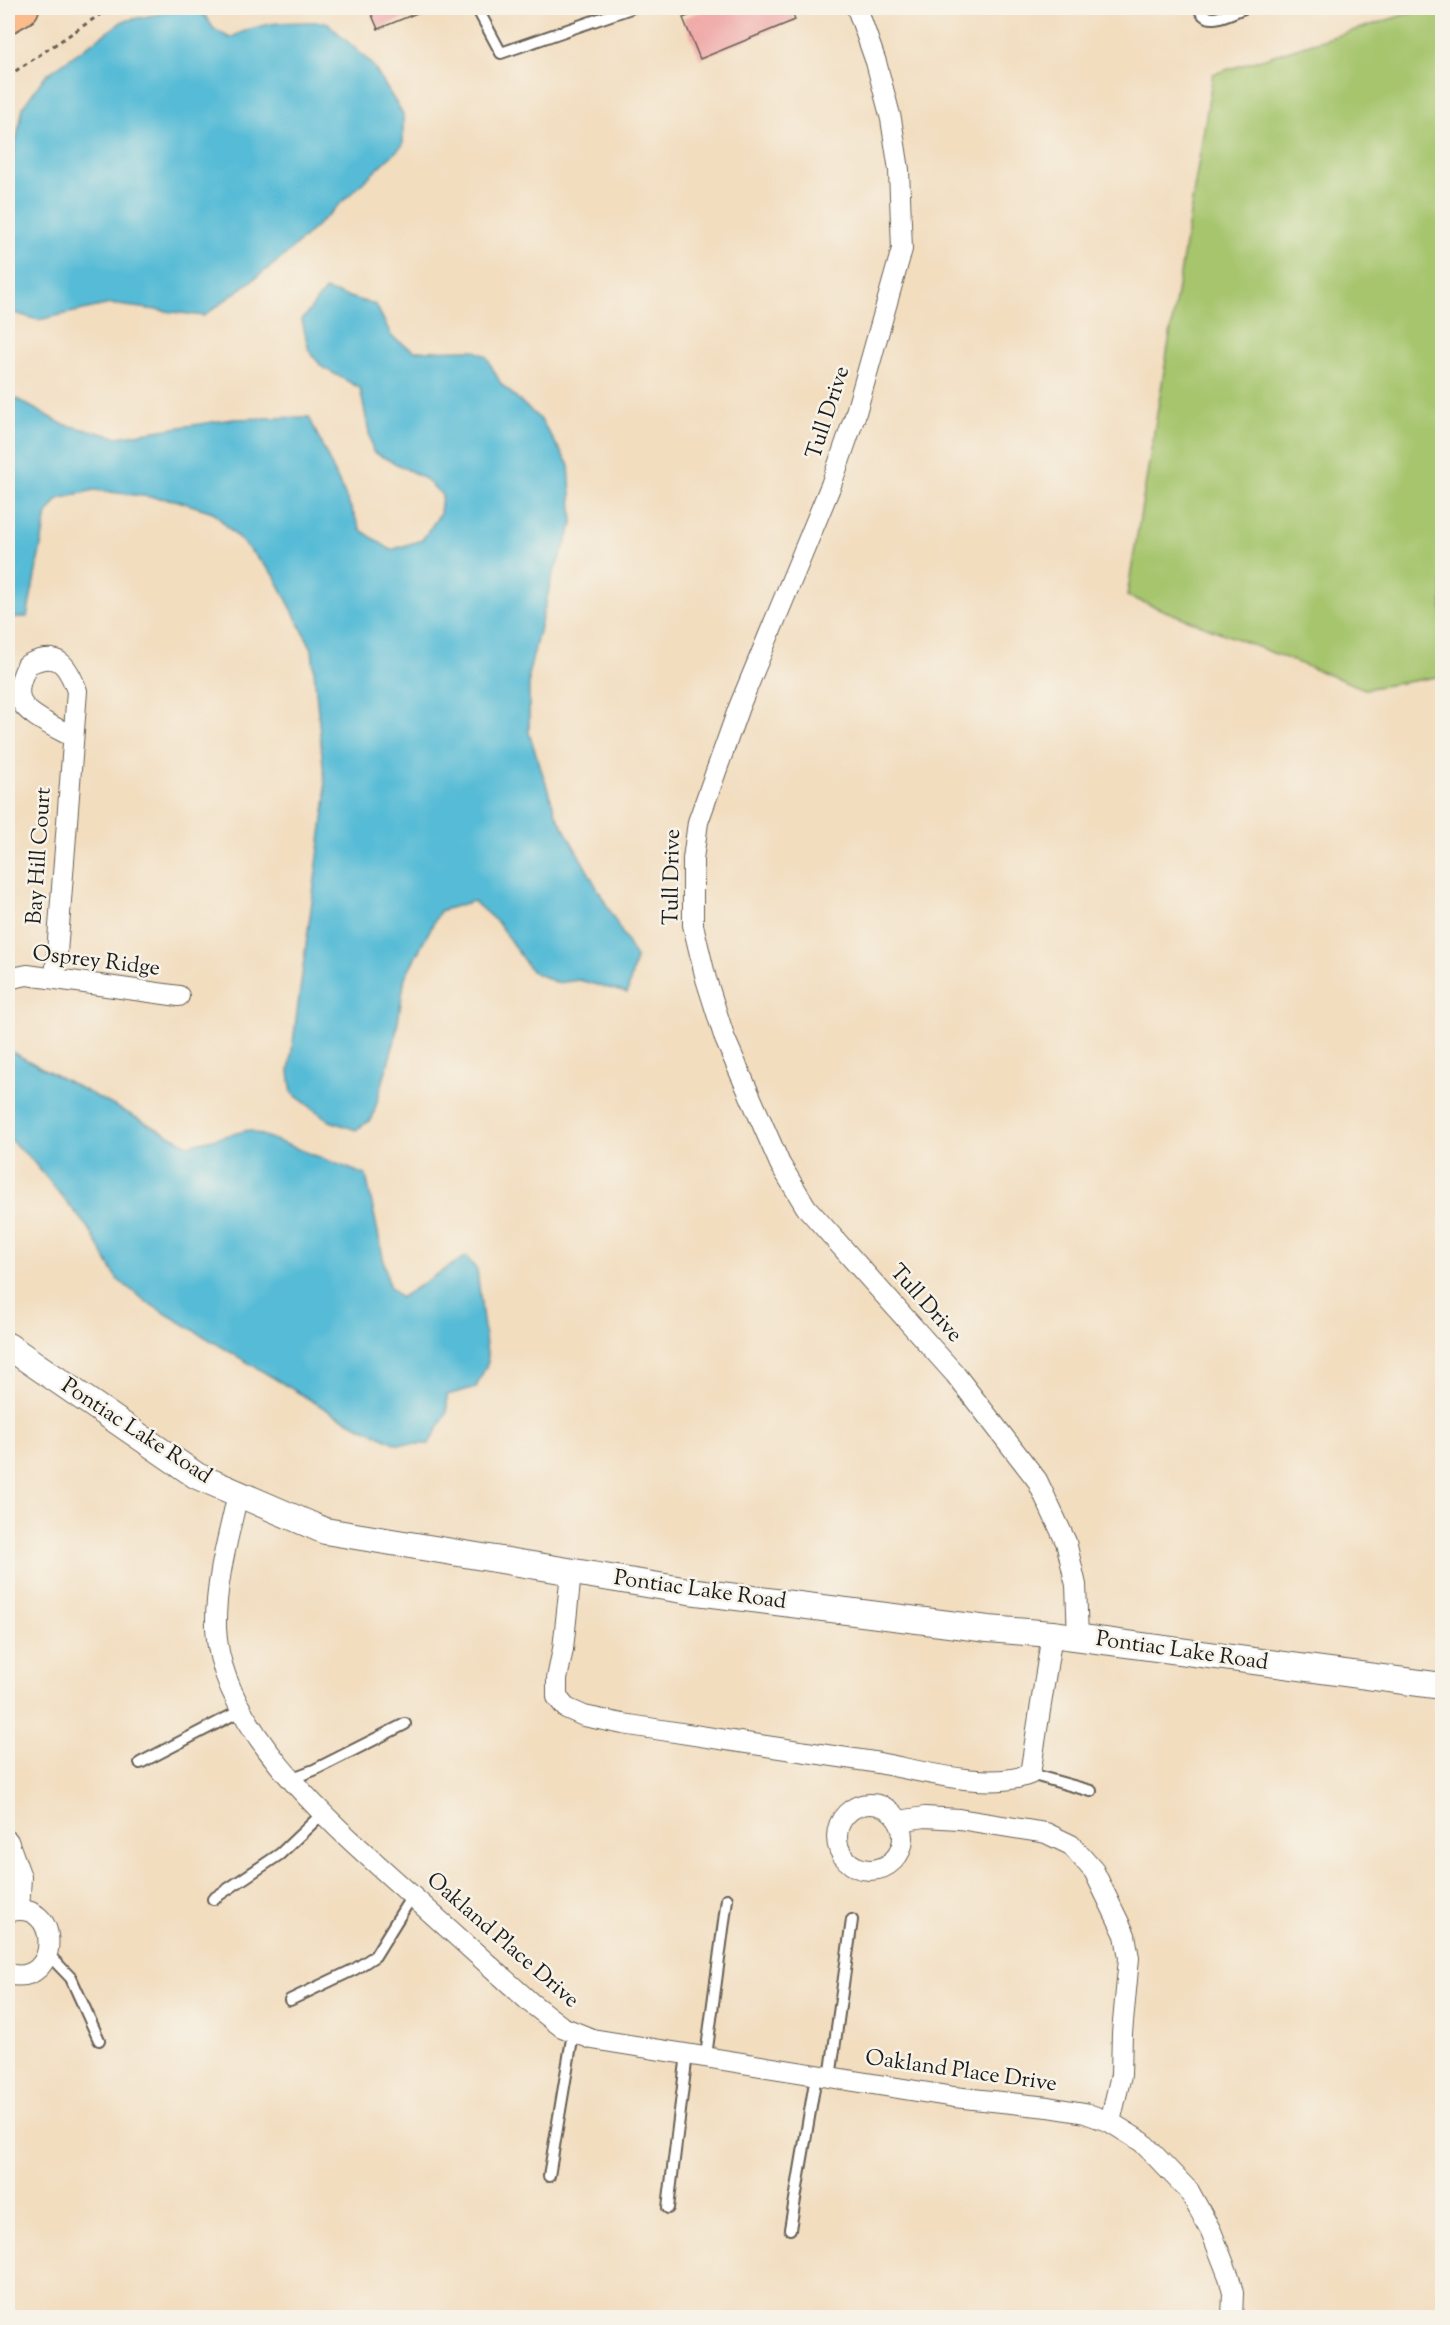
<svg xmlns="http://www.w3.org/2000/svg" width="1450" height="2325" viewBox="0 0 1450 2325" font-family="'Sorts Mill Goudy',serif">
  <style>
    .green { fill: #a6c56d; stroke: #617044; stroke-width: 1.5 }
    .water { fill: #57bbd6; stroke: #3a6c79; stroke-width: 1.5 }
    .building { fill: #f0a9a7 }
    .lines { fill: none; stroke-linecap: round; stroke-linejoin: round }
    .service-casing { stroke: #676055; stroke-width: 14 }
    .minor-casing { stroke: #676055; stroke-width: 22 }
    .tertiary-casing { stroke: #676055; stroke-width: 28 }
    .trunk-casing { stroke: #676055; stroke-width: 36 }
    .path { stroke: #676055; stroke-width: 3; stroke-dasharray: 4.5 4.5; stroke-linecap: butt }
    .service { stroke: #fff; stroke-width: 10 }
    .minor { stroke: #fff; stroke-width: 20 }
    .tertiary { stroke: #fff; stroke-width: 26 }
    .trunk { stroke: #f9bc8a; stroke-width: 33 }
    .labels { text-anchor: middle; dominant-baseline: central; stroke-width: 5; stroke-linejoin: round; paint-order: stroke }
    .street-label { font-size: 22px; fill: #1c1c1c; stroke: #f7f3e8 }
  </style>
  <rect width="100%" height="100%" fill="#f7f3e8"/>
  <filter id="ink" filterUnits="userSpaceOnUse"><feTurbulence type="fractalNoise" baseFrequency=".0167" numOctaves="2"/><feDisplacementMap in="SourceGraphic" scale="12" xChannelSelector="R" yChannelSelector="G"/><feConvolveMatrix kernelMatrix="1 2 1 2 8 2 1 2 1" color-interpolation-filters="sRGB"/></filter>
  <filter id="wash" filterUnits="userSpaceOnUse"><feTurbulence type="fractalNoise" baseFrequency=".008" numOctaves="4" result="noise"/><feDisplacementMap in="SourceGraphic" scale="24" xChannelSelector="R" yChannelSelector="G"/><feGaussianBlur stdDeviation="1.35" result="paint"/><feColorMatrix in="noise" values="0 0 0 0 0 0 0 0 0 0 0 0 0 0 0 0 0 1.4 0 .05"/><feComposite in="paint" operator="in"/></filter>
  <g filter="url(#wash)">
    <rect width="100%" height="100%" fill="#f2ddbf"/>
    <path class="green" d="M1426,8H1442V676L1365,689L1127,596L1213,74Z"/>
    <path class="water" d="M184,9L203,13L214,29L230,38C263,20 289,22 326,22L371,63L403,114V145L282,258L204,316L110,304L38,320L8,311V180L23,107L45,76L123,21Z
      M325,290L376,305L392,337L414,351L473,350L486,356L501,384L541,420L569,465L573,524L552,577L529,672V733L556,814L636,958L627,993L579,980L557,983L531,971L498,923L473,901L440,911L405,977L395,1040L372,1119L356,1130L330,1121L292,1093L289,1072L326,797L312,649L274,575L213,512L175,500L94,490L58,499L47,514L27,617L8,618V394L62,424L117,437L232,419L309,417L361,530L391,550L422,540L440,514L442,495L424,478L373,452L360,388L322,367L309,351L302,320Z
      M8,1050L188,1145L249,1130L366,1175L389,1286L400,1298L466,1256L477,1270L488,1362L476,1387L447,1395V1412L429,1444H397L334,1414L148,1303L117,1279L89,1229L31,1159L8,1138Z"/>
    <g id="blocks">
      <path class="building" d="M369,8H429L378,29Z
        M708,8H790L795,20L700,59L683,18Z"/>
    </g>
  </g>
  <g filter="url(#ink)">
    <use href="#blocks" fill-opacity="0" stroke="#676055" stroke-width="1.5"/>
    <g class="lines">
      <g class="service-casing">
        <path id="service" d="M477,8L501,53L631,8
          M1199,8C1207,28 1229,13 1244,8
          M140,1763L242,1710
          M1030,1774L1091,1791
          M290,1779L314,1770L405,1724
          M213,1899L280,1854L323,1813
          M48,1954L71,1978L99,2040
          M290,2000L355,1969L375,1956L412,1896
          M706,2056L727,1899
          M830,2078L852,1920
          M549,2176L573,2033
          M668,2208L687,2054
          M790,2229L816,2076"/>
      </g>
      <g class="minor-casing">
        <path id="minor" d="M857,8L876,62L891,119L899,170L902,249L855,416L831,485L739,707L698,822L693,859V925L706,979L725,1039L780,1164L806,1207L955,1374L1037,1480L1066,1542L1076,1585L1078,1638
          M8,979L27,975L179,996
          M55,979L77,691C67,663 57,650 27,665C23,675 17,686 20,698C23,714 59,729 73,737
          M238,1494C228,1538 215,1583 216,1628C220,1731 339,1830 409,1893C450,1930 490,1966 531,2003L562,2027L592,2039L954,2097L1048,2107L1085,2113L1110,2122L1142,2142L1189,2191L1211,2231L1229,2277L1233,2293L1232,2318
          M571,1573L563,1649L557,1679V1697L566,1708L584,1716L623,1724C704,1737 786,1749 867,1761C913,1768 986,1792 1030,1774L1052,1634
          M837 1837a33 33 0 1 1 66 0a33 33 0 1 1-66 0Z
          M899,1821L925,1817L959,1819L1046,1833L1071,1845L1094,1871L1125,1935L1129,1958L1122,2033L1121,2075L1110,2122
          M8,1841L21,1877L19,1910
          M8,1912C62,1896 62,1988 8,1974"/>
      </g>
      <g class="tertiary-casing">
        <path id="tertiary" d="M8,1346L197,1476L325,1531L689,1591L988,1629L1052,1634L1442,1686"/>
      </g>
      <g class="trunk-casing">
        <path id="trunk" d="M8,16L22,8"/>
      </g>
      <path class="path" d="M8,76L110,8"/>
      <use href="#service" class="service"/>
      <use href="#minor" class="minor"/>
      <use href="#tertiary" class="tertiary"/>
      <use href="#trunk" class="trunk"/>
    </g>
  </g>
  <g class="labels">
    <g class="street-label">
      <text transform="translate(829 413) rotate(-72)">Tull Drive</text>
      <text transform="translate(40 856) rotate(-86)">Bay Hill Court</text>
      <text transform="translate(673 877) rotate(-89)">Tull Drive</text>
      <text transform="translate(96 962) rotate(7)">Osprey Ridge</text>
      <text transform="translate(925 1304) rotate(48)">Tull Drive</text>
      <text transform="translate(136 1432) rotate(33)">Pontiac Lake Road</text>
      <text transform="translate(700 1591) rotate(8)">Pontiac Lake Road</text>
      <text transform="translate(1182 1652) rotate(8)">Pontiac Lake Road</text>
      <text transform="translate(502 1941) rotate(41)">Oakland Place Drive</text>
      <text transform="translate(961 2072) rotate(8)">Oakland Place Drive</text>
    </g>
  </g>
  <rect width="1450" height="2325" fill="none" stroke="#f7f3e8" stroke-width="30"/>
</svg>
